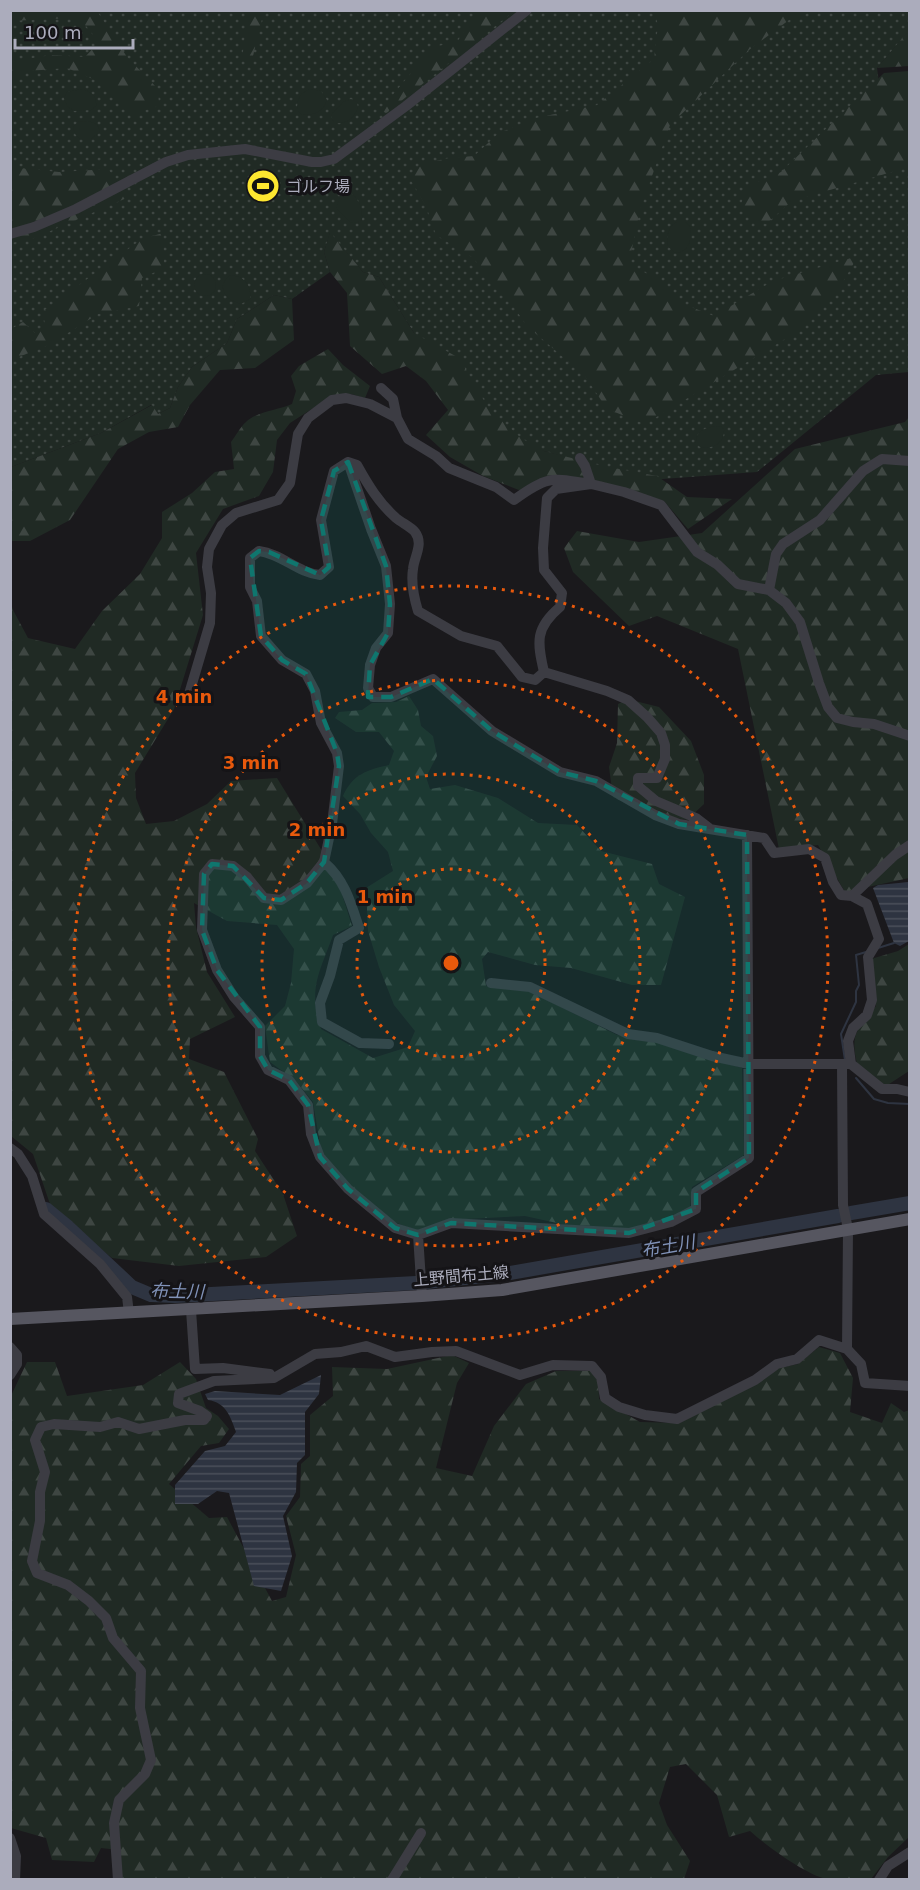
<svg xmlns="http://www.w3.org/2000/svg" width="920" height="1890" viewBox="0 0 920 1890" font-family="'DejaVu Sans','Noto Sans JP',sans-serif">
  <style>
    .grass { fill: url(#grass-dots) }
    .forest { fill: url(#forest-firs) }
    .garden { fill: #202a24 }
    .water { fill: url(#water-rules) }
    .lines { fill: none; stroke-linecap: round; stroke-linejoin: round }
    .stream { stroke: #2e3441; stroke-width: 2 }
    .river { stroke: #2e3441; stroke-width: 14 }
    .minor { stroke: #3c3c43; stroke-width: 10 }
    .major { stroke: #565660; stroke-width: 12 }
    .marked { fill: #0f766e; fill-opacity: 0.2; stroke: #0f766e; stroke-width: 4.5; stroke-dasharray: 12 8; stroke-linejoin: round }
    .ring { fill: none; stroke: #e8590c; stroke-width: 3; stroke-dasharray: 3 6 }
    .labels { text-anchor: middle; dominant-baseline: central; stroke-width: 6; stroke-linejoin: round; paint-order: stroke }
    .poi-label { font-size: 16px; fill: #abacbc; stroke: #151417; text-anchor: start }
    .street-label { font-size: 16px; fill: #abacbc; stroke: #151417 }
    .water-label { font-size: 18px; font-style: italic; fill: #8092b8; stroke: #151417 }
    .centre { fill: #e8590c; stroke: #151417; stroke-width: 3 }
    .ring-label { font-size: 18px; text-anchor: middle; font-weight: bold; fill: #e8590c; stroke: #151417; stroke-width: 6; stroke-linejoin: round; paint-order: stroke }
  </style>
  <defs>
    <pattern id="grass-dots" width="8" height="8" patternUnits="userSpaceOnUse" patternTransform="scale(1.5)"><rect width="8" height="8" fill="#202a24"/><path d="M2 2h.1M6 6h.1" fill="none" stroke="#3e4642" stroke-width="1.8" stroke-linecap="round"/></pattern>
    <pattern id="forest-firs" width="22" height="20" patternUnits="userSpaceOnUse" patternTransform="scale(1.5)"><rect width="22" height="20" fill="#202a24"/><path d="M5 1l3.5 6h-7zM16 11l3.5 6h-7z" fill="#3e4642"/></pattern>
    <pattern id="water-rules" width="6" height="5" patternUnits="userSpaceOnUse" patternTransform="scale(1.5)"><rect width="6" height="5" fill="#2e3441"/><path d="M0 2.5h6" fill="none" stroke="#4a4f5a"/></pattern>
  </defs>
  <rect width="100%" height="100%" fill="#1a191c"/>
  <path class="grass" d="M10,11H909V31L877,68L882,104L909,106V372L876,375L757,472L649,480L511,442L414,333L379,277L363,272L330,233L324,252L330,272L292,299L274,295L237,319L227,343L192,367L178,387L170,408L158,414L151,405L101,433L11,467Z"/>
  <path class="forest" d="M11,10L97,11L127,57L158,89L159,106L132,114L102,83L67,68L29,71L11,81V63L15,61L51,55L85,57L99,42L86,26L71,18L11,21Z
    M478,10L514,11L386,113L380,110L433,47L457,42Z
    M248,11H264L252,60L242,59Z
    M654,11H813L789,20L749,50L670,125L640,210L629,263L664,284L686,305L714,316L773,281L858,256L840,287L795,333L645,424L607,409L585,376L527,326L506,296L472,257L436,235L426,206L409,177L422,164L449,158L474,156L499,133L536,118L597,105L654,59L658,25Z
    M909,31V66L877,68L905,35Z
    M909,71V167L792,201L766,224L750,220L741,205L746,187L781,172L884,73Z
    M20,168L59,172L108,169L129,197L32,239L11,243V170Z
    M330,232L363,272L379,277L414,333L459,358L489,409L521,438L544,451L603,466L657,476L687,497L732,499L688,529L664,501L606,483L564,476L524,492L483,476L450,457L426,435L448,410L426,381L406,366L382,374L350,346L347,293L330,272L324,252Z
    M163,233L164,268L142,278L139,306L98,314L49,345L11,360V329L23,322L36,334L46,327L42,312L142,239Z
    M274,295L292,299L294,340L255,368L220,370L190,405L178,427L149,432L118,449L70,520L30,541H11V467L101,433L152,405L158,414L170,408L178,387L192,367L227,343L237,319Z
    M328,349L343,365L370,386L365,398L351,394L332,396L290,423L277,440L273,472L259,496L223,509L196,553L203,615L174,709L135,773L136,798L146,824L174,821L207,804L231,781L277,778L335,872L352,926L333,935C319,974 308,988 321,1029L373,1058L408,1047L415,1031L394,1005L379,967L368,931L366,888L393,871L388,852L371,833L360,814L343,796C353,774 367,770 389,765L394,751L379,732H356L335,718L339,712L362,710L372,703L396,702L409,696L418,710L421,726L433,736L437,756L426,777L430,789L455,785L498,798L538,823L577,825L601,851L652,864L659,884L685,897L661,985H632L571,968L535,965L488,952L482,959L486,986L529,991L617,1035L646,1039L742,1068L744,1155L692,1187L690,1207L671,1218L627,1230L575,1227L525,1216L447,1220L418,1231L392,1221L355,1190L322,1156L313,1102L296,1081L270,1062L265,1026L285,1006L291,983L294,949L277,925L227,921L194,903L196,927L207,972L235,1017L190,1039L189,1059L224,1072L258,1139L255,1151L283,1194L297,1236L266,1257L179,1266L112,1258L52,1210L33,1154L11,1136L10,600L13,610L28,638L75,649L102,611L140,574L162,538V512L192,493L215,472L234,469L231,442C236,436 240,427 246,422C256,412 278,410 292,404L296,391L291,376L299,366Z
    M909,417V878L845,892L818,845L779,849L738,649L657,616L629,626L573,572L564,548L577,531L639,542L702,533L795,449L905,422Z
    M626,700L635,701L659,707L691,741L704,775V804L687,820L644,812L613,797L609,767L617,743L618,704Z
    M909,944V1071L886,1086L857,1064C850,1033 857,1030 876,1006L871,959L898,951Z
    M819,1347L840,1353L853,1378L850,1412L882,1423L891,1403L904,1412L909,1410V1837L888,1857L871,1879C857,1879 841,1882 827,1879C806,1875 767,1846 750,1831L729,1837L717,1795L686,1764L670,1767L659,1803L667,1825L690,1861L684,1879H121L119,1850L101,1848L94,1862L52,1860L46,1838L11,1828L10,1398L27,1362H55L67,1396L143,1385L180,1362L196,1379L206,1408L218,1416L229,1429L219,1443L201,1446L169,1484L209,1518L227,1517L272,1601L286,1597L296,1555L286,1516L300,1497L301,1464L310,1456V1415L333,1396L332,1367L387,1369L452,1355L469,1363L457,1383L436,1468L472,1476L494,1426L526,1384L556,1371H590L598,1381L599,1399L640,1422L680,1423L779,1368L798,1364Z"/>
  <path class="garden" d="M82,89C91,92 97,95 96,106L91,110L74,111L67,106L64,98L67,92Z
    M311,89L321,91L327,100C323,112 315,115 302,115L297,110C297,99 300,92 311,89Z
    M351,99L357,102L358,108C353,119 347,124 334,123L331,115L343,102Z
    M86,121C94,122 99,124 100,132L91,139H80L75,134L73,127L78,122Z
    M347,191C358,195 363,209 362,220L357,223L350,222L336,208L341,193Z
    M677,222H685L691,227C691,240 690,252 675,253L668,246C667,236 667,227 677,222Z
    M194 285a11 11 0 1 1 22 0a11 11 0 1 1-22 0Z
    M230,275C244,276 252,285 250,299L241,304C226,300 215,288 230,275Z
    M720,426L724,429C725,443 713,450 700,447L696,443C696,429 708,427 720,426Z"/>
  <path class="water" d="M909,882V941L900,946L894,943L873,888L878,885Z
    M321,1375L319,1394L305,1412V1455L297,1463L296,1492L283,1516L292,1556L281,1591L254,1586L229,1493L217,1491L198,1504H175V1485L205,1451L225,1446L236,1432C231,1418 226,1402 208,1400L205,1394L215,1391L280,1395Z"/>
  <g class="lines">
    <path class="stream" d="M878,948L894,943
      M845,1060L841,1034L856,1002V991L859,985L856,955L866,952
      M856,1078L874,1099L888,1103L910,1104"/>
    <path class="river" d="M46,1209L68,1227L132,1287L151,1295L175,1296L416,1283
      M851,1213L910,1203
      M426,1282L504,1274L838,1216"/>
    <path class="minor" d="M10,234L34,227L76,209L166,162L188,155L245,149L312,162H321L334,159L406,106L527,10
      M381,388L393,399L397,418L408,439L436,456L449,468L496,487L514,500C548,475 551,478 591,484L585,466L580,458
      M348,462L371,529L386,566L390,604L388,633L376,648L370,665L368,688L373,697H391L433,679L492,731L560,772L596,781L655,815L679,824L764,838L774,853L809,849L825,858L833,882L841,895L852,896L867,904L879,939L868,957L872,1000L867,1015L853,1028L848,1041L851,1064L882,1089H897L910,1092
      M769,590L776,554L783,544L820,520L863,471L882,459L910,461
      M544,672L535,680L522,677L497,646L461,636L418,611C414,598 411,582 413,569C414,557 424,544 415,532C411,527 402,523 396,518C379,503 368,485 357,465L348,462L334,471L321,520L329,567L320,575C298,573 282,554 259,551L250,558V587L257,601L261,636L282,660L306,674L315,691L321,723L337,753L339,766L332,824L324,862L307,883L281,900L264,898L247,877L233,866L212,864L204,874L202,930L217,970L234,997L260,1027V1056L268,1070L289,1080L308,1105L311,1134L320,1157L348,1189L395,1228L418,1235L451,1223L629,1233L671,1222L696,1209V1192L749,1158L747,835
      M544,672C537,642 535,628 560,607L562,593L544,570L543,548L547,498L556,489L591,484L624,492L661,505L697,552L718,565L738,584L769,590L786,603L800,622L819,683L828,707L837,718L853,722L874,724L910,736
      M544,672L607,691L628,700L647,717L661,733L665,745V759L657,778H638V786L656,801L696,818L709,828
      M189,694L210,623L211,593L207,567L209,549L222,525L236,513L278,500L290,483L298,434L308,418L332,400L346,398L370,404L397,418
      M324,862C345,880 351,903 359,928L339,940L330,976L320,1003L322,1022L360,1043L389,1044
      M852,896L895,855L910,845
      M491,983L530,987L628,1034L657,1038L712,1056L749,1064H851
      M842,1065L843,1205L848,1229L847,1349
      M10,1148L18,1154L32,1176L44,1214L100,1264L127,1297L129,1313
      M418,1235L422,1296
      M191,1310L195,1369L223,1368L270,1374
      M10,1347L17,1355V1364L10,1375
      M10,1838L16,1856L15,1880
      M118,1880L114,1823L119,1800L145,1774L151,1760L140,1708L141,1671L113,1638L106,1618L89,1601L68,1585L37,1573L32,1561L40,1521V1492L45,1472L35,1440L41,1427L54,1424L100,1427L118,1422L139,1429L185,1420H204L207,1416L200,1411L178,1403L179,1394L214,1381L274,1378L315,1354L341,1352L366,1346L395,1357L432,1352L456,1351L520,1375L553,1365L592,1366L601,1377L605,1398L619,1407L645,1415L677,1419L755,1380L777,1364L797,1359L819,1340L847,1349L861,1364L865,1383L910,1386
      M392,1880L421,1833
      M879,1880L888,1866L910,1852"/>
    <path class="major" d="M10,1319L422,1296L502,1290L910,1219"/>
  </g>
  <path class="marked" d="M348,462L386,566L390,604L388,633L370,665L368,697H391L433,679L492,731L560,772L596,781L679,824L747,835L749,1158L696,1192V1209L629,1233L451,1223L418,1235L395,1228L348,1189L320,1157L308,1105L289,1080L268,1070L260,1056V1027L217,970L202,930L204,874L212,864L233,866L264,898L281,900L307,883L324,862L339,766L337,753L306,674L282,660L261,636L250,558L259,551L269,552L320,575L329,567L321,520L334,471Z"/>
  <g class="ring">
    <circle cx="451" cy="963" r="94"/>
    <circle cx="451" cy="963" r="189"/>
    <circle cx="451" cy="963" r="283"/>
    <circle cx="451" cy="963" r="377"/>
  </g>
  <defs>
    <g id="stadium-disc" transform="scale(1.725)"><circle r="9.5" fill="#fde630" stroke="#151417"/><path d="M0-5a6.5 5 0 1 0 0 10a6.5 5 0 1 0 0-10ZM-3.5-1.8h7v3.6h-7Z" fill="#111"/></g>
  </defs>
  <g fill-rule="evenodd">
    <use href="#stadium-disc" x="263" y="186"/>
  </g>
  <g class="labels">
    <g class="poi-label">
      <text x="286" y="186">ゴルフ場</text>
    </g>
    <g class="street-label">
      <text transform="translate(461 1276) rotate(-5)">上野間布土線</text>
    </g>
    <g class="water-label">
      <text transform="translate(668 1246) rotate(-10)">布土川</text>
      <text transform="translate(177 1291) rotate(1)">布土川</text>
    </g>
  </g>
  <circle cx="451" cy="963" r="9" class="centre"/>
  <g class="ring-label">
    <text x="184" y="703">4 min</text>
    <text x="251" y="769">3 min</text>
    <text x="317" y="836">2 min</text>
    <text x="385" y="903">1 min</text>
  </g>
  <rect width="920" height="1890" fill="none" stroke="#abacbc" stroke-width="24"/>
  <path d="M15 39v9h118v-9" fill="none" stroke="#abacbc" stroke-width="3"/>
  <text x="24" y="39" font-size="18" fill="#abacbc" stroke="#151417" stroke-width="4.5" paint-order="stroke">100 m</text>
</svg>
